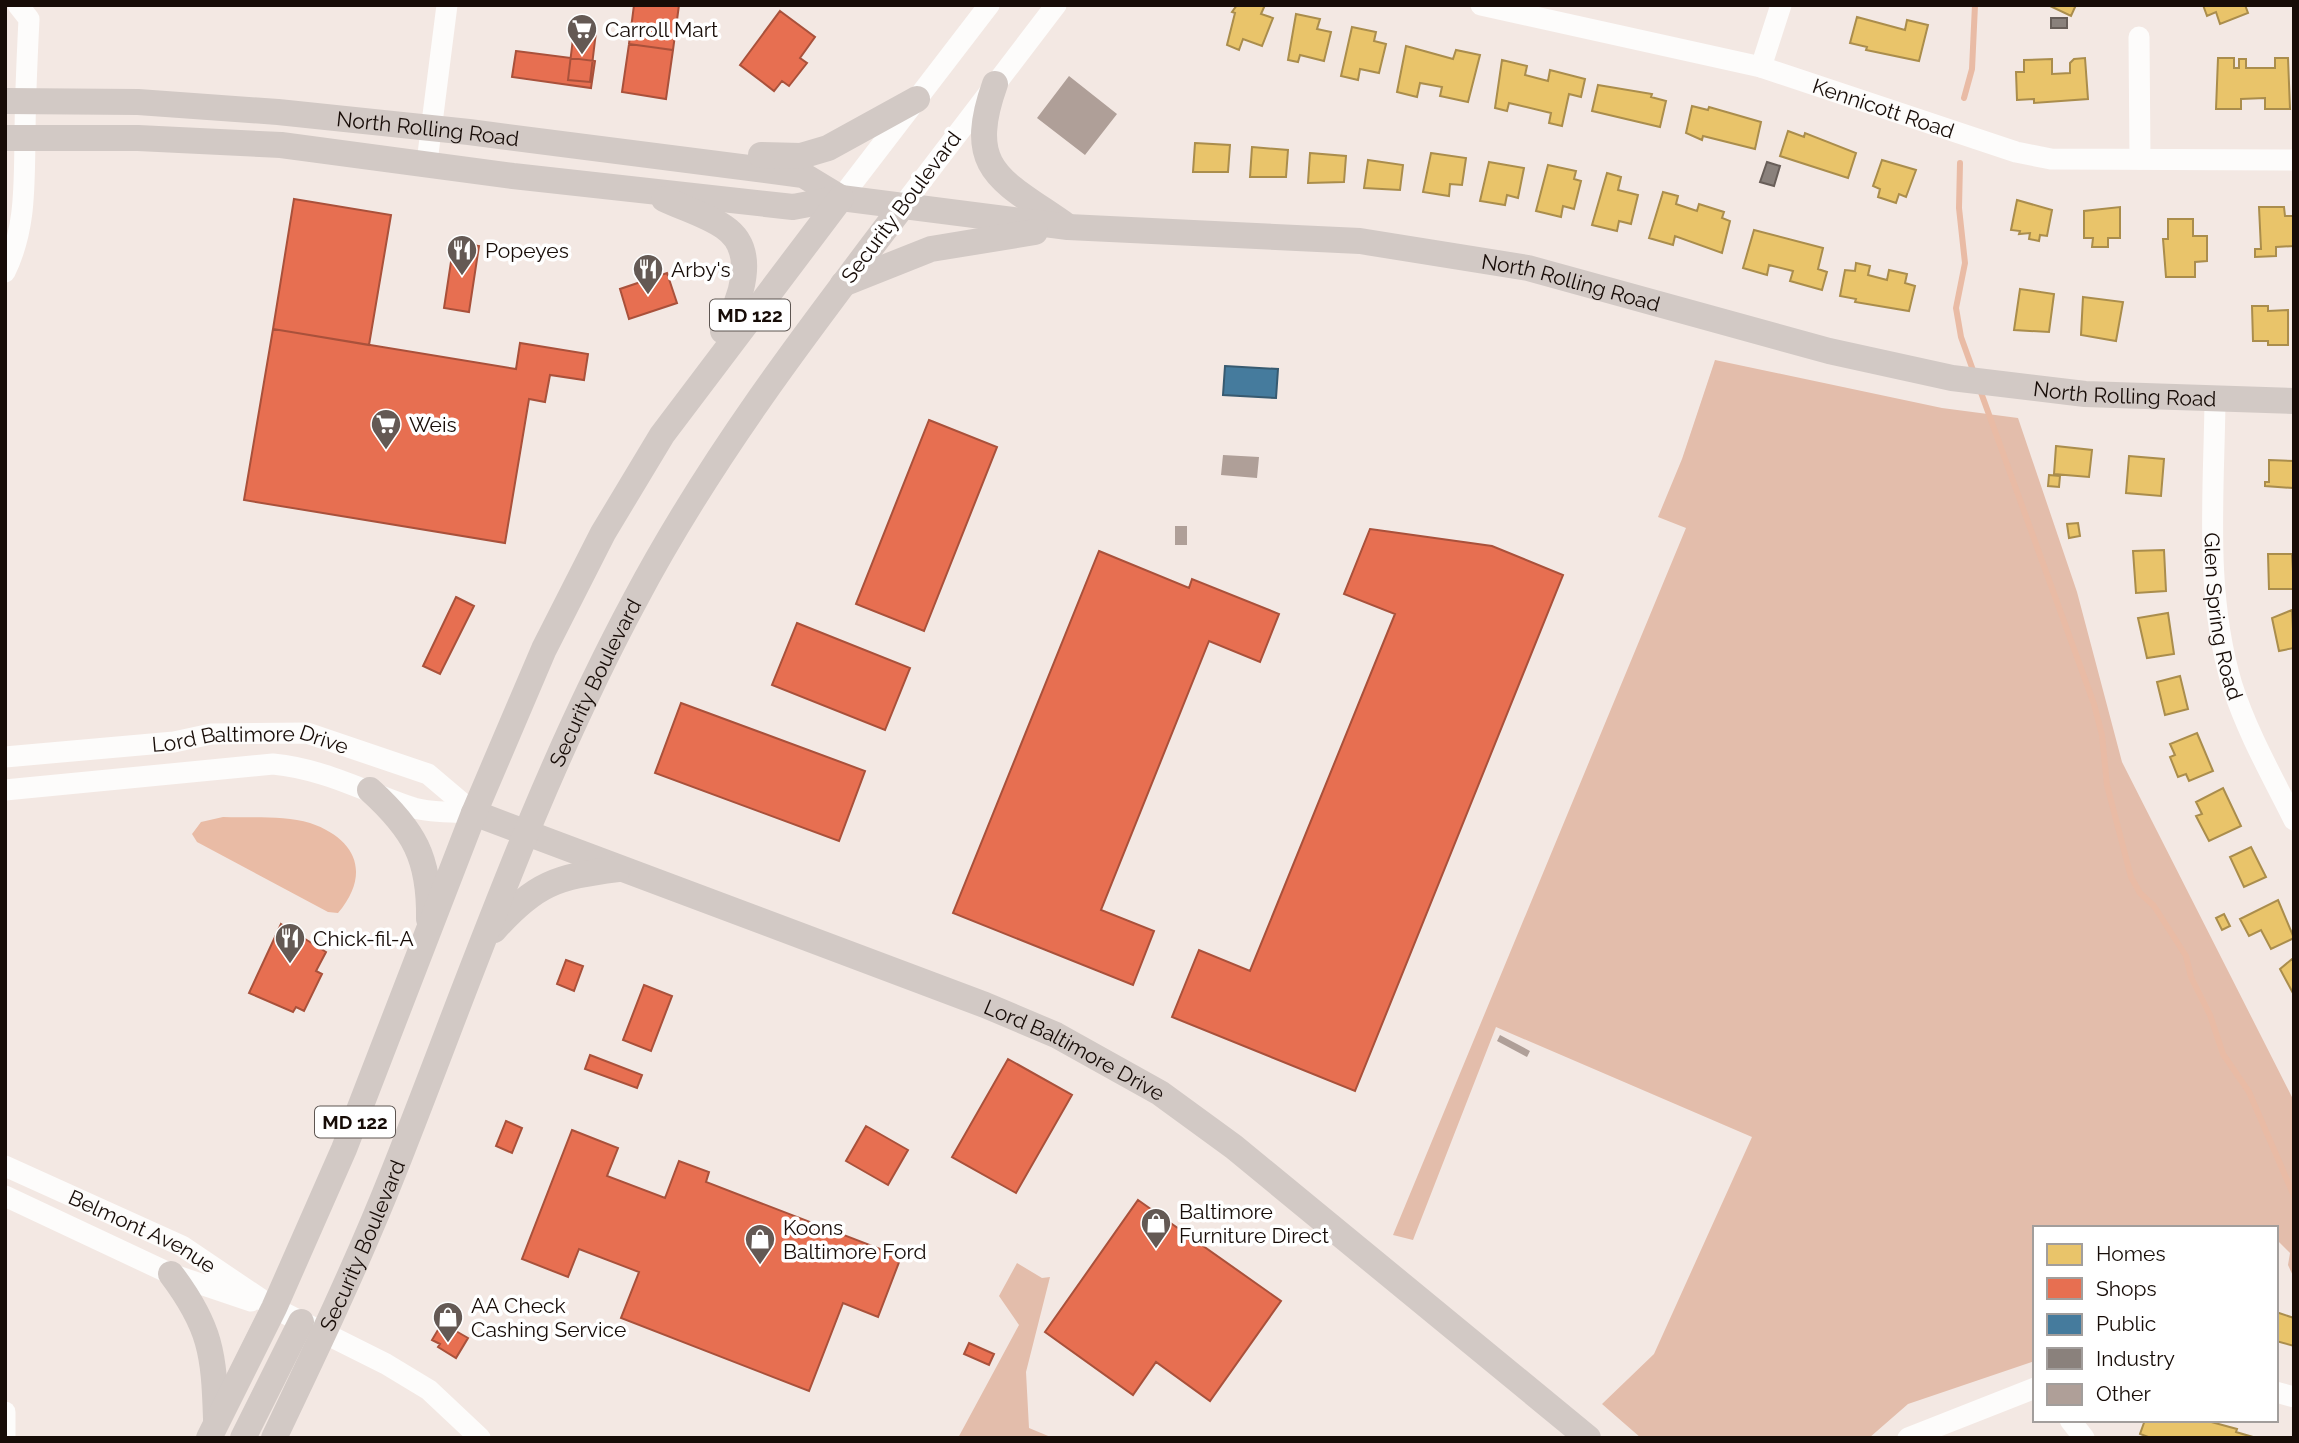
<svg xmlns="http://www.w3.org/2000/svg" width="2299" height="1443" viewBox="0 0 2299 1443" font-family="Raleway,sans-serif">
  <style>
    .forest { fill: #e3bdab }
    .water { fill: #e9bba5 }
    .homes { fill: #e9c46a; stroke: #aa8d4c; stroke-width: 2 }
    .shops { fill: #e76f51; stroke: #a9513b; stroke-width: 2 }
    .public { fill: #457b9d; stroke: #375a70; stroke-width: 2 }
    .industry { fill: #8a817c; stroke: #685e59; stroke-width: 2 }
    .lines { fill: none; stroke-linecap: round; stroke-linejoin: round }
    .stream { stroke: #e9bba5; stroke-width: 6 }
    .building { fill: #af9f98 }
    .minor { stroke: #fdfcfb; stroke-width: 21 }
    .major { stroke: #d2c9c5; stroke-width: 26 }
    .labels { text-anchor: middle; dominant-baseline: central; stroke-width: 7; stroke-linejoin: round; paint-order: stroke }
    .shield { fill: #fff; stroke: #5d5551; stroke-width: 2 }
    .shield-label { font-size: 19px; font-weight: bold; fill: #170c07 }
    .poi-label { font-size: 21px; fill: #170c07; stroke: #fff; text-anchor: start }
    .street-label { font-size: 21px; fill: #170c07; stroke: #fff }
  </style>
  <rect width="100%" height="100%" fill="#f3e8e3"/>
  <path class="forest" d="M1715,360L1942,408L2018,418L2077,592L2122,762L2294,1101V1278L2288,1265L2290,1253L2276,1239V1228H2035V1361L1908,1404L1869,1438H1641L1602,1404L1654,1354L1752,1137L1496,1027L1413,1240L1393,1235L1686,528L1658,517L1682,459Z
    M1017,1263L1042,1278L1050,1277L1026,1372L1029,1428L1053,1438H958L1019,1325L999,1296Z"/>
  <path class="water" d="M223,817C250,818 284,815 310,823C357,839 371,874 338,913L328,912L197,842L192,834L201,822Z"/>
  <path class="homes" d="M1237,5H1265L1261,14L1273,18L1262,46L1243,39L1239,50L1227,45L1235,13L1232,12Z
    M2048,5H2076L2071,16Z
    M2203,5H2245L2248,13L2220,24L2216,12L2207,16Z
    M1296,14L1320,19L1317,29L1331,32L1324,61L1300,55L1298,62L1288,60Z
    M1857,17L1905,30L1907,20L1928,25L1919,61L1866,50L1867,47L1850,43Z
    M1352,27L1376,32L1374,41L1386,44L1379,73L1360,69L1358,80L1341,76Z
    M1406,46L1453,59L1456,50L1480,55L1468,102L1440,96L1442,87L1420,83L1417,97L1397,92Z
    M2085,58L2088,99L2034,103V99L2017,100L2016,72H2024V60L2052,59V74L2070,73V63L2074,59Z
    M2218,58H2234V68H2239V59H2246V68H2275V58H2288L2290,109H2265V98L2241,99V109H2216Z
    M1502,60L1527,66L1525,75L1548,81L1550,70L1585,79L1581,97L1569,94L1562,126L1549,123L1551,113L1509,103L1507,111L1495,108Z
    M1598,85L1652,94L1651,97L1666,101L1660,127L1592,111Z
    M1692,106L1708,110L1709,107L1761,122L1755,149L1703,136L1702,140L1686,133Z
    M1788,131L1804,137L1805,133L1856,153L1848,178L1780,156Z
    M1195,143L1230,145L1228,172H1193Z
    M1252,147L1288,150L1286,177H1250Z
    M1310,153L1346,156L1344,182L1308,183Z
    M1431,153L1466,158L1462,185L1450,184L1449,196L1423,192Z
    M1368,160L1403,165L1400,190L1364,188Z
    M1882,160L1916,170L1906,197L1899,194L1896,203L1878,197L1880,189L1873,186Z
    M1489,162L1524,168L1518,198L1507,195L1505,205L1480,201Z
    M1548,165L1576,171L1574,179L1581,181L1574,209L1563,206L1561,217L1536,211Z
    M1607,173L1621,177L1618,190L1638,195L1631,224L1619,221L1617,231L1592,225Z
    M1663,192L1678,196L1676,204L1697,211L1699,204L1724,212L1722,218L1730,221L1722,253L1675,236L1673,245L1649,238Z
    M2017,200L2052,210L2047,236L2040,235L2039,241L2029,239L2030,233L2019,234L2020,231L2011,230Z
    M2120,207V238H2108V247H2092L2093,238H2084V211Z
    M2259,207H2284L2285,216H2294V246L2276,247V256L2255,257V249H2261Z
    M2168,219H2193V236H2207V261L2195,262V277H2166L2163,239H2168Z
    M1754,230L1823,248L1818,269L1827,272L1822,290L1790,281L1793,271L1769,265L1767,275L1743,268Z
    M1856,263L1870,266L1868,275L1887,280L1889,270L1907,274L1905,283L1915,286L1909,311L1855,302L1856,299L1840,296L1845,270L1855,271Z
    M2020,289L2054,294L2049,332L2014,330Z
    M2083,297L2123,302L2116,341L2081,335Z
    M2252,306H2268V311L2288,310V345H2268V341H2253Z
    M2056,446L2092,450L2089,477L2054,474Z
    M2129,456L2164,459L2161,496L2126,493Z
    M2269,460L2294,461V495L2293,488L2265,486V482H2269Z
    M2049,475L2060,476L2059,487L2048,486Z
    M2078,523L2080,536L2069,538L2067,524Z
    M2164,550L2166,591L2136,593L2133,551Z
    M2268,554H2292L2294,589H2269Z
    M2292,610L2294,648L2279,651L2272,618Z
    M2168,613L2174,654L2147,658L2138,618Z
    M2180,676L2188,709L2165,715L2157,682Z
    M2197,733L2213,771L2189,781L2186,774L2178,777L2170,757L2175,755L2170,744Z
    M2223,788L2241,826L2209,841L2196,816L2202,814L2196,802Z
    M2251,847L2266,877L2244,887L2230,857Z
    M2278,900L2294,938L2271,949L2261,930L2249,936L2240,919Z
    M2224,914L2230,926L2222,930L2216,918Z
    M2292,959L2294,963V995L2280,969Z
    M2276,1312L2294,1318V1346L2276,1341Z
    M2145,1420H2204L2237,1429L2236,1432L2253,1437L2151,1438L2140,1434Z"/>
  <path class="shops" d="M634,5H679L673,50L629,44Z
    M780,11L815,37L800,58L807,63L789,86L782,81L774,91L740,65Z
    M574,30L596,32L590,82L568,80Z
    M629,44L673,50L666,99L622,92Z
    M516,51L595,61L591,88L512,77Z
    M294,199L391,215L369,345L273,329Z
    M454,242L479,246L469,312L444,308Z
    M667,273L677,303L629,319L620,289Z
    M273,329L516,369L520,343L588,354L584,380L550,375L545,402L529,399L505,543L244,500Z
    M929,420L997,447L924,631L856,604Z
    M1370,529L1492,546L1563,575L1355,1091L1172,1017L1199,950L1250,971L1395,614L1344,594Z
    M1099,551L1189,588L1192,579L1279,614L1260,662L1209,641L1101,910L1154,931L1133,985L953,913Z
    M456,597L474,606L440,674L423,666Z
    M797,623L910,668L885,730L772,685Z
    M681,703L865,771L839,841L655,773Z
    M281,924L326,952L316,971L322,974L304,1011L296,1007L293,1012L249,993Z
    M566,960L583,966L574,991L557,984Z
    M644,985L672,996L651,1051L623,1040Z
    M590,1055L642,1075L637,1088L585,1069Z
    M1008,1059L1072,1095L1016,1193L952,1157Z
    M506,1121L522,1128L512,1153L496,1146Z
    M866,1126L908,1150L888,1185L846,1161Z
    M572,1130L618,1148L607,1176L665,1198L679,1161L709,1172L706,1182L901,1257L878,1317L843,1303L809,1391L621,1318L639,1272L579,1249L568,1277L522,1259Z
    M1138,1200L1281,1301L1210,1401L1156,1362L1133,1395L1045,1332Z
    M442,1323L468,1338L456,1358L438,1347L440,1344L432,1340Z
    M969,1343L994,1354L989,1365L964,1354Z"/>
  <path class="public" d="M1225,366L1278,369L1276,398L1223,395Z"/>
  <path class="industry" d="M2051,18H2067V28H2051Z
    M1767,162L1780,166L1774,186L1760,182Z"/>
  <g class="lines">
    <path class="stream" d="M1964,98L1972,69L1975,5
      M1960,163L1959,208L1965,263L1956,308L1961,337L1974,373
      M1979,387L2094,704L2102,735L2107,785L2131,877L2140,893L2154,906L2186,956L2191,977L2210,1015L2223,1054L2249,1092L2294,1196"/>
  </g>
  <path class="building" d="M1069,76L1117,114L1085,155L1037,118Z
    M1223,455L1259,457L1257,478L1221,475Z
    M1175,526H1187V545H1175Z
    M1500,1035L1530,1051L1527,1057L1497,1041Z"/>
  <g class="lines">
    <g class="minor">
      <path id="s1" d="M1481,5L1761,67L2016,152L2051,159L2294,160"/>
      <path d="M2139,37L2140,159"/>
      <path d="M1761,67L1781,5"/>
      <path d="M427,162L447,5"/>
      <path d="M841,198L989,5"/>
      <path d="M901,208L1056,5"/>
      <path d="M5,272C26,229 24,186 25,139C25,99 27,59 29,19L18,5"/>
      <path id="s2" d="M2215,400C2214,495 2204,592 2232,685C2247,732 2272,776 2294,820"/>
      <path id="s3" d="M5,757L174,742L211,734L307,733L428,774L474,813"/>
      <path d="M5,790L273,764C325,769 365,792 414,808C432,813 455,812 474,813"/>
      <path id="s4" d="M5,1166L182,1246L274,1308L386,1364L429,1390L480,1438"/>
      <path d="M5,1196L171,1274L251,1301"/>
      <path d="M2276,1392L2294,1397"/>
      <path d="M5,1412V1437"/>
      <path d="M2070,1420L2084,1438"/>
      <path d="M1908,1438L2035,1388"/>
    </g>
    <g class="major">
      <path d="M995,84C964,171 1002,180 1067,226"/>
      <path id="s5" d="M5,101L138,102L278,112L469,132L803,175L841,198"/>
      <path id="s6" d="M5,138H138L281,145L513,176L793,207L841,198L1068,227L1360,241L1528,268L1829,351L1952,378L2085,394L2294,401"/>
      <path d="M761,155L801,156L828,148L917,99"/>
      <path d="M664,199C683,208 707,215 724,227C760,251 740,302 723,331"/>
      <path d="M843,284L931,249L1035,232"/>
      <path d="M370,790C414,830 430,858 429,919"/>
      <path id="s7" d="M474,813L985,1005L1056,1035L1160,1093L1234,1147L1588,1438"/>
      <path d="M494,930C536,883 556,877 618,869"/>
      <path d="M171,1274C211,1327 214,1354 216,1419"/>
      <path d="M209,1438L274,1308L344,1149L474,813L544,649L603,533L662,435L841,198"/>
      <path d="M243,1438L301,1322"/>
      <path id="s8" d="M274,1438C316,1350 358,1262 394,1171C470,979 537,782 635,600C709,460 805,334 901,208"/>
    </g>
  </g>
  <defs>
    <g id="supermarket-pin" transform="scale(1.575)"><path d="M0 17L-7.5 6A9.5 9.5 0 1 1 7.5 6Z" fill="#645954" stroke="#fff"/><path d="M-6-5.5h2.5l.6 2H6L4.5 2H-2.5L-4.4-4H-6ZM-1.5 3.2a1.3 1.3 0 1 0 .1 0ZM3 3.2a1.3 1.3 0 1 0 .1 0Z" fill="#fff"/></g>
    <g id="restaurant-pin" transform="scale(1.575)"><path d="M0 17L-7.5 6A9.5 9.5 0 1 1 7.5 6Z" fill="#645954" stroke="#fff"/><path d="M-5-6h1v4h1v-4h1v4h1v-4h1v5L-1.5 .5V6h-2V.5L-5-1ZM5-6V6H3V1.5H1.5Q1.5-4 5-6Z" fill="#fff"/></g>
    <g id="shop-pin" transform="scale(1.575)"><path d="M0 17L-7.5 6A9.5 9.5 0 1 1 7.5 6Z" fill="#645954" stroke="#fff"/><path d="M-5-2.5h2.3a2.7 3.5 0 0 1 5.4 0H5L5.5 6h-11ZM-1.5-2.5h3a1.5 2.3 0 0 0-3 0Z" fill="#fff"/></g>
  </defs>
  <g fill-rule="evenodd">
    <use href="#supermarket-pin" x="582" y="29"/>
    <use href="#restaurant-pin" x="462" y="250"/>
    <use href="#restaurant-pin" x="648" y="269"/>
    <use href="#supermarket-pin" x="386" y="424"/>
    <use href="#restaurant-pin" x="290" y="938"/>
    <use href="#shop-pin" x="1156" y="1223"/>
    <use href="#shop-pin" x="760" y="1239"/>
    <use href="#shop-pin" x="448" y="1317"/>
  </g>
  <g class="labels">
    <g class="shield">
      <rect x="710" y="299.5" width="80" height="31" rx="5"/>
      <rect x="315" y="1106.5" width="80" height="31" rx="5"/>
    </g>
    <g class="shield-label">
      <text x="750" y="315">MD 122</text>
      <text x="355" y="1122">MD 122</text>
    </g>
    <g class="poi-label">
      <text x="605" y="29">Carroll Mart</text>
      <text x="485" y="250">Popeyes</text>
      <text x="671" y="269">Arby's</text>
      <text x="409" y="424">Weis</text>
      <text x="313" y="938">Chick-fil-A</text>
      <text x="1179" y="1211">Baltimore<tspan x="1179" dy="24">Furniture Direct</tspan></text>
      <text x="783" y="1227">Koons<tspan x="783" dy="24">Baltimore Ford</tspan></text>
      <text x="471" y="1305">AA Check<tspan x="471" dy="24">Cashing Service</tspan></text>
    </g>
    <g class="street-label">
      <text stroke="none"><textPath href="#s1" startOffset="416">Kennicott Road</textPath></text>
      <text stroke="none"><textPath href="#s5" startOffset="424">North Rolling Road</textPath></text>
      <text transform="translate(901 207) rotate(-53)">Security Boulevard</text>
      <text stroke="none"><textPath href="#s6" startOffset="1577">North Rolling Road</textPath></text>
      <text stroke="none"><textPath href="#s6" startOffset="2144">North Rolling Road</textPath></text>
      <text stroke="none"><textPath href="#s2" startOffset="217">Glen Spring Road</textPath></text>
      <text stroke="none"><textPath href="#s8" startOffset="821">Security Boulevard</textPath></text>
      <text stroke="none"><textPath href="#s3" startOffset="247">Lord Baltimore Drive</textPath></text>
      <text stroke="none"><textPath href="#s7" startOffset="646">Lord Baltimore Drive</textPath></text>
      <text stroke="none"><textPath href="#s4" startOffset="152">Belmont Avenue</textPath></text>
      <text stroke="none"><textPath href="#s8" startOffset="212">Security Boulevard</textPath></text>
    </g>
  </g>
  <rect width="2299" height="1443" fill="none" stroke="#170c07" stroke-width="14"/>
  <rect x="2033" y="1226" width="245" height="196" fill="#ffffff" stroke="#a29e9c" stroke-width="2"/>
  <rect x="2047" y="1244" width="35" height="21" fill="#e9c46a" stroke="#a29e9c" stroke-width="2"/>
  <text x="2096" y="1261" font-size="21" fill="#170c07">Homes</text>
  <rect x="2047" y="1278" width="35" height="21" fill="#e76f51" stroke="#a29e9c" stroke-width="2"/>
  <text x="2096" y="1296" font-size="21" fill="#170c07">Shops</text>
  <rect x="2047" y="1314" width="35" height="21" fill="#457b9d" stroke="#a29e9c" stroke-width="2"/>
  <text x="2096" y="1331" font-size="21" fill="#170c07">Public</text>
  <rect x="2047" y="1348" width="35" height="21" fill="#8a817c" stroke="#a29e9c" stroke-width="2"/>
  <text x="2096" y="1366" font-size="21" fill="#170c07">Industry</text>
  <rect x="2047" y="1384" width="35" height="21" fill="#af9f98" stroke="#a29e9c" stroke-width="2"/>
  <text x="2096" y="1401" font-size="21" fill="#170c07">Other</text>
</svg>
